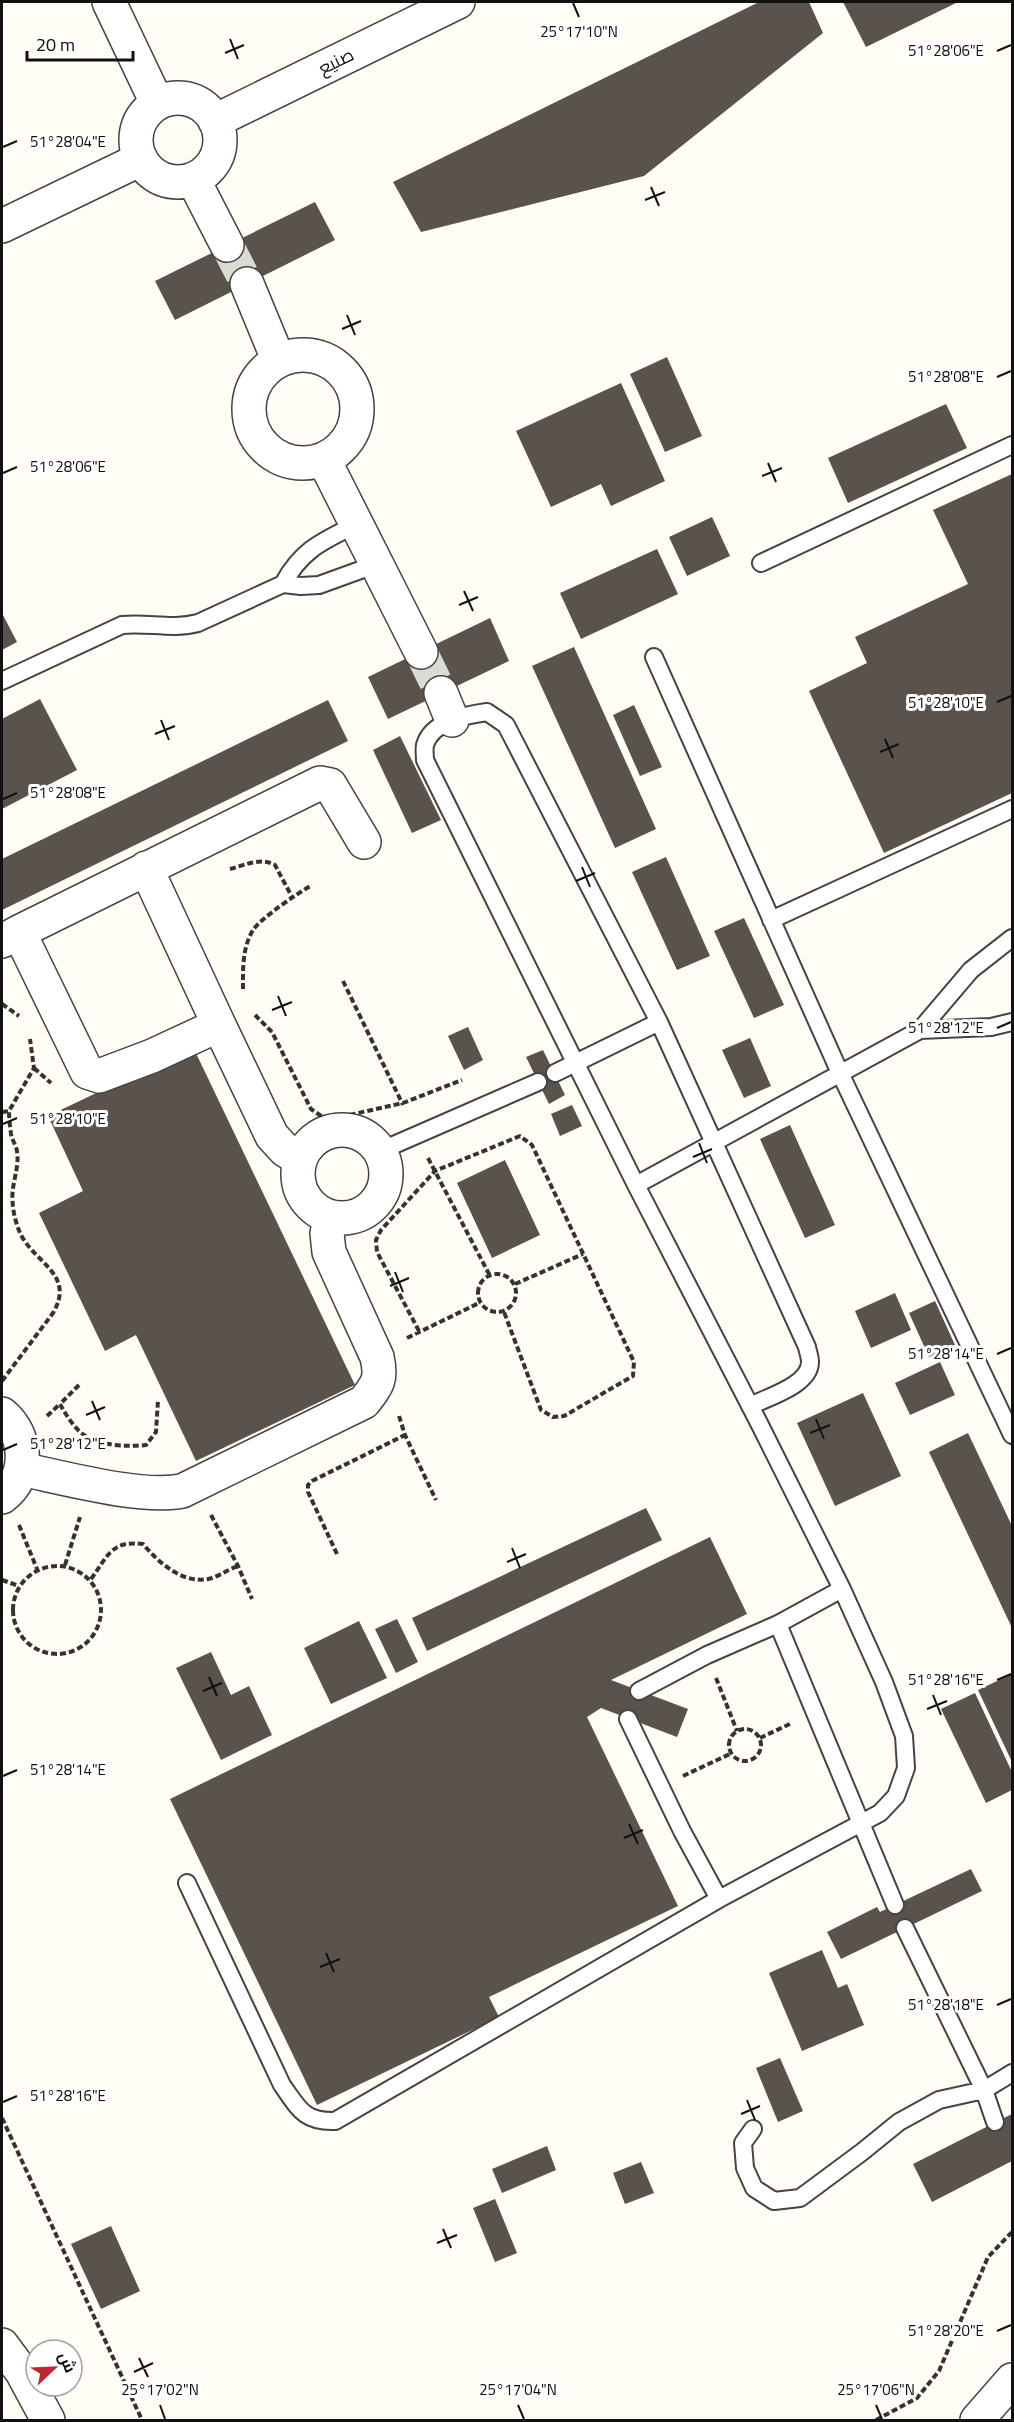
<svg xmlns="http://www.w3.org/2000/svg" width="1014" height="2422" viewBox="0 0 1014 2422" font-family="Georgia,Cairo,serif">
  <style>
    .building { fill: #5a524d }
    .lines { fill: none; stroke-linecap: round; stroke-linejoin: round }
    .minor-tunnel { stroke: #dbdad3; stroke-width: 33; stroke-dasharray: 33 16; stroke-linecap: butt }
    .service-casing { stroke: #444; stroke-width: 20 }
    .minor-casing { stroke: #444; stroke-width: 36 }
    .path { stroke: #333; stroke-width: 4; stroke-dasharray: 6 3; stroke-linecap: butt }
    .service { stroke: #fff; stroke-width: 16 }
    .minor { stroke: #fff; stroke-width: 33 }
    .ticks { fill: none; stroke: #111; stroke-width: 2 }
    .labels { text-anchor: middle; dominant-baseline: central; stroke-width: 6; stroke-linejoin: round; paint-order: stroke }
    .street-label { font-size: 18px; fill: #111; stroke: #fff }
    .ticks-label { font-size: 15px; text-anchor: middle; fill: #111; stroke: #fff; stroke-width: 6; stroke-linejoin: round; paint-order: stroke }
  </style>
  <rect width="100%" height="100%" fill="#fffdf5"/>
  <path class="building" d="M759,2H809L823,33L644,176L421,232L393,182Z
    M843,2H958L866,47Z
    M315,202L335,240L175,320L155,281Z
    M667,357L702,436L665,452L630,374Z
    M621,383L665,481L611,506L601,484L551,507L516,431Z
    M946,404L967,448L848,503L828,458Z
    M1012,474V793L884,853L809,691L867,663L855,637L968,584L933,510Z
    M712,517L730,556L687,576L669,537Z
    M657,549L678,594L581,639L560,593Z
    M2,613L17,642L2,650Z
    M490,618L509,661L388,719L368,677Z
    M574,647L656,829L615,848L532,666Z
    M40,699L77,770L2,809V719Z
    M328,700L348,741L2,910V859Z
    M634,705L662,767L640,776L613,715Z
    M400,736L441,820L412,833L373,750Z
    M666,857L710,956L677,970L632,872Z
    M744,918L784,1005L754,1018L714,931Z
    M468,1027L483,1060L464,1070L448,1036Z
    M750,1038L771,1086L744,1098L722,1050Z
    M193,1047L355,1385L196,1461L136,1335L105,1351L39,1213L83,1191L48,1116Z
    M543,1050L565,1095L549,1104L526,1057Z
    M572,1105L582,1126L560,1136L551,1114Z
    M790,1125L835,1225L805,1238L760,1139Z
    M505,1160L540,1235L492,1258L457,1183Z
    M895,1293L911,1330L871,1348L855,1311Z
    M935,1301L955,1345L929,1357L909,1313Z
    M940,1362L955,1395L910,1415L895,1383Z
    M863,1393L901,1476L835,1506L797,1423Z
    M968,1433L1012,1526V1628L929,1452Z
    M646,1508L662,1540L427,1651L412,1618Z
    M710,1537L747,1614L611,1680L688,1709L677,1737L601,1708L587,1717L678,1906L489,1997L499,2017L317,2105L170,1799Z
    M397,1619L418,1662L396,1673L375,1629Z
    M359,1621L387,1678L331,1704L304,1648Z
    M211,1652L231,1695L249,1686L272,1735L221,1760L176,1668Z
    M1012,1674V1762L978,1690Z
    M975,1693L1012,1772V1790L986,1803L941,1709Z
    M971,1869L982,1891L841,1959L827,1932L877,1907L880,1912Z
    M822,1950L838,1988L847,1984L864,2025L802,2051L769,1973Z
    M780,2058L803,2111L778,2122L756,2068Z
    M1012,2114V2161L932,2202L913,2164Z
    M547,2146L556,2170L502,2193L492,2169Z
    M641,2162L654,2193L625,2204L613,2173Z
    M495,2199L517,2253L495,2262L473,2208Z
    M111,2226L140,2291L101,2309L71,2244Z"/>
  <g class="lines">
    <path class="minor-tunnel" d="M227,245L247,284
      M421,652L441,693"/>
    <g class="service-casing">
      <path id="service" d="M761,563L1012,445
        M283,584C302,549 323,541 357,524
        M654,657L840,1073L1012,1435
        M2,681L122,625C148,622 172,630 198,623L283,584L301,586L319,585L377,564
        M771,920L1012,809
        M920,1030L991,1027L1012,1022
        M555,1073L659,1022
        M380,1151L538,1082
        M636,1185L920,1030L971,970L1012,938
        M778,1624L895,1905
        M639,1691L707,1655L778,1624L842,1589
        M628,1719L682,1831L719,1899L880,1813L896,1796L906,1768L904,1736L884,1682L842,1589L760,1425L636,1185L425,760C425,756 424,750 425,745C432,721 466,715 487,712L506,725L659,1022L807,1347C808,1352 810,1357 810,1362C810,1385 768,1397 750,1406
        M187,1883L282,2085C299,2109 304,2122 335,2121L719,1899
        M905,1928L984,2090L995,2122
        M753,2129L743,2143L745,2168L754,2188L774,2201L800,2198L862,2152L899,2122L939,2100L984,2090L1012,2073"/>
    </g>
    <g class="minor-casing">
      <path id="minor" d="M109,2L157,103
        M136 140a42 42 0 1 1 84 0a42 42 0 1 1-84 0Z
        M215,121L458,2
        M193,179L227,245
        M2,226L141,159
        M247,284L278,359
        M249 409a54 54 0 1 1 108 0a54 54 0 1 1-108 0Z
        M324,460L421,652
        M441,693L452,720
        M146,868L219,1025
        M19,932L320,783L330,785L364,842
        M2,941L19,932L87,1072L99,1076L152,1056L219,1025L272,1136L285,1150L300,1159
        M298 1174a44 44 0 1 1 88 0a44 44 0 1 1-88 0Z
        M2,1414C28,1435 30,1477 2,1497
        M21,1469C64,1478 141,1499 182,1491L364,1402C378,1384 382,1379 377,1357L329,1252L327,1233L331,1217
        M2,2345L22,2372L48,2420
        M977,2420L1012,2380"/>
    </g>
    <path class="path" d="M230,869C245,865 261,857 275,865L292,897
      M343,981L403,1105
      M243,989C243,970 242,948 253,930C261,918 298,893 312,885
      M2,1004L19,1016
      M255,1015L272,1032L311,1109L327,1120L403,1103L462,1080
      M34,1068L51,1083
      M2,1112L9,1111L34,1068L30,1039
      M428,1158L489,1274
      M478 1293a19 19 0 1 1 38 0a19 19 0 1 1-38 0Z
      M515,1284L583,1254
      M419,1331L377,1252L376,1240L381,1230L435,1171L520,1136L532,1145L634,1362L633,1376L564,1416L553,1417L541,1410L504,1312
      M407,1338L479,1303
      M2,1381L53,1313C76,1274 34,1263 20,1233C14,1219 11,1202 13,1188C15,1175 19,1164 17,1151C16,1145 12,1140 11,1134C10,1126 9,1118 9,1111
      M79,1385L60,1404C66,1415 74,1428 84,1435C99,1446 128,1447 146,1445L156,1432L158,1400
      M47,1416L60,1404
      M399,1416L405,1435L436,1500
      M211,1515L238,1566L252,1599
      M19,1525L37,1569
      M337,1554L308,1492V1485L312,1481L405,1435
      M65,1565L80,1517
      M13 1610a44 44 0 1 1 88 0a44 44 0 1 1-88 0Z
      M91,1579C108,1556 111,1540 143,1544C159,1563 184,1586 212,1578C221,1575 229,1569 238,1566
      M2,1580L19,1586
      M716,1678L737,1731
      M729 1745a16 16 0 1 1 32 0a16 16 0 1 1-32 0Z
      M760,1738L792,1723
      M683,1776L732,1753
      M2,2118L142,2420
      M876,2420L917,2398L939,2371L988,2257L1012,2232"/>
    <use href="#service" class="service"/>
    <use href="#minor" class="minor"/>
  </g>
  <path class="ticks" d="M573,3L579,17M230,39L238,59M997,51L1011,45M225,53L244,45M3,147L17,141M651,187L659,206M645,200L665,192M347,315L355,335M342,329L361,321M997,377L1011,371M768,463L776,482M3,473L17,467M762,476L782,468M464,591L473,611M459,605L478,597M997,702L1011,696M161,720L169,740M155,734L175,726M885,739L893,758M880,752L899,744M3,799L17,793M582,867L590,887M576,881L595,873M278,996L286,1016M272,1010L292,1002M997,1028L1011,1022M3,1124L17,1118M699,1143L707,1163M693,1157L712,1149M395,1272L403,1292M390,1286L409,1278M997,1354L1011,1348M92,1401L100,1420M86,1415L105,1407M816,1419L824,1439M810,1433L830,1425M3,1450L17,1444M512,1548L520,1568M507,1562L526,1554M209,1677L217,1696M997,1680L1011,1674M203,1691L222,1683M933,1695L941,1715M927,1709L947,1701M3,1776L17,1770M629,1824L638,1844M624,1838L643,1830M326,1953L334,1972M320,1967L340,1959M997,2005L1011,1999M747,2100L755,2120M3,2102L17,2096M741,2114L760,2106M443,2229L451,2248M437,2243L457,2235M997,2331L1011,2325M139,2358L148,2377M134,2372L153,2363M160,2405L165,2419M518,2405L524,2419M876,2405L882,2419"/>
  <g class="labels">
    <g class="street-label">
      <text transform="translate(336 61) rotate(-26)">صنيع</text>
    </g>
  </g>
  <g class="ticks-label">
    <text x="579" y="37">25°17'10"N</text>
    <text x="946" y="56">51°28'06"E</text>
    <text x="68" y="147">51°28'04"E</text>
    <text x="946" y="382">51°28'08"E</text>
    <text x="68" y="472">51°28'06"E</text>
    <text x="946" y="708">51°28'10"E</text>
    <text x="68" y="798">51°28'08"E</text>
    <text x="946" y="1033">51°28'12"E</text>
    <text x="68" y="1124">51°28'10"E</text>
    <text x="946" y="1359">51°28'14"E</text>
    <text x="68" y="1449">51°28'12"E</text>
    <text x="946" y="1685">51°28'16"E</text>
    <text x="68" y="1775">51°28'14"E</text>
    <text x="946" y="2010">51°28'18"E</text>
    <text x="68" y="2101">51°28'16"E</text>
    <text x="946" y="2336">51°28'20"E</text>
    <text x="160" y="2395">25°17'02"N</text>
    <text x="518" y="2395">25°17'04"N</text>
    <text x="876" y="2395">25°17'06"N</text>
  </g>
  <rect width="1014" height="2422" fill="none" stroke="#111111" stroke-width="6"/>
  <g transform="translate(54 2368) rotate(67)"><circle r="28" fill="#ffffff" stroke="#a0a0a0" stroke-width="1.5"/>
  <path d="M0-4.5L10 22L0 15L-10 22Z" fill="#c4262e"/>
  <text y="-9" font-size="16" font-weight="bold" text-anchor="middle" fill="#111111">ش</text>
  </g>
  <path d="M27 51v9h106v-9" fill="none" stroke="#111111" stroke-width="3"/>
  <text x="36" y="51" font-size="18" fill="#111111" stroke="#ffffff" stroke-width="4.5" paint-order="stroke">20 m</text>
</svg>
